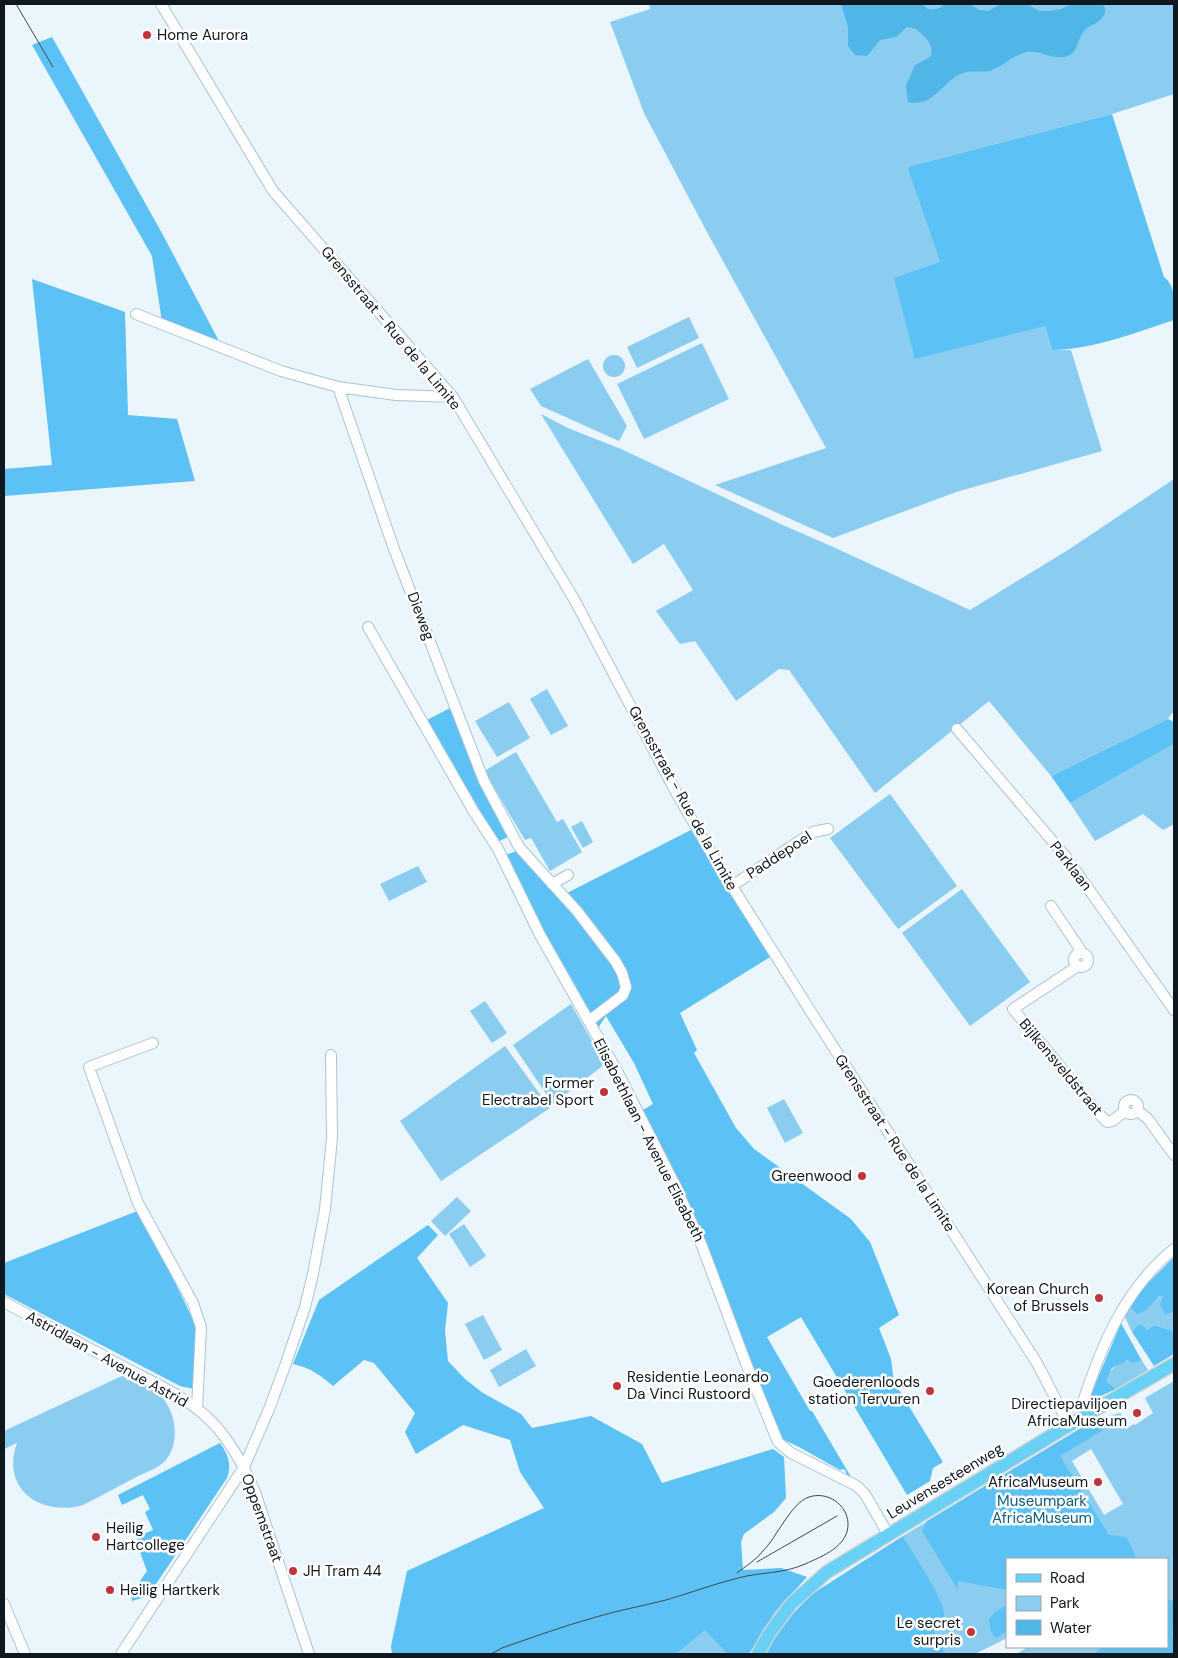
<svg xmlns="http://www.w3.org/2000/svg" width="1178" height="1658" viewBox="0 0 1178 1658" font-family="'DM Sans',sans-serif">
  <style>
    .green { fill: #8acdf1; fill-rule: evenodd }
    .forest { fill: #5cc1f4 }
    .water { fill: #50b6e8 }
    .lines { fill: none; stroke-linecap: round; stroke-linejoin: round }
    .minor-casing { stroke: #aac5d4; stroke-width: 12 }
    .major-casing { stroke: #cfd1d2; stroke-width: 15 }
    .minor { stroke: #fff; stroke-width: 10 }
    .major { stroke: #69d0f6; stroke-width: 12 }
    .tram { stroke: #404a50; stroke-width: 1 }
    .poi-dot { fill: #c3343a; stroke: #fff; stroke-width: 2 }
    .labels { text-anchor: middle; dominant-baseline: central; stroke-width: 5; stroke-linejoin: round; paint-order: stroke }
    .poi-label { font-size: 15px; fill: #0f181e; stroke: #fff; text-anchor: end }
    .street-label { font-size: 15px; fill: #0f181e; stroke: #fff }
    .park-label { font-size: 15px; fill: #0c5d7f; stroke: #fff }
  </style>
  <rect width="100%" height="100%" fill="#eaf5fc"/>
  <path class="green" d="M649,4H1174V94L1112,114L907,167L940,262L1045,326L1052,350H1071L1102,451L956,492L833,538L715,485L826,448L707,232L644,113L610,22L650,9Z
    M689,317L699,338L637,368L627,347Z
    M702,343L729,399L644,439L617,384Z
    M603 366a11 11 0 1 1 22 0a11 11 0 1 1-22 0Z
    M588,359L627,426L619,441L541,406L530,389Z
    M541,414L568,428L621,449L785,526L831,546L970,610L1068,550L1174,479V714L1172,713L1168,719L1051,776L989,701L875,793L789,670L779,669L736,701L695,641L680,644L656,611L693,590L664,544L633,564Z
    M547,689L568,726L551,735L530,699Z
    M509,702L530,738L497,757L475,721Z
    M1174,744V824L1163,830L1143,814L1095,841L1070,803Z
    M516,752L557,822L563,819L582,852L550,871L531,838L525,840L484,771Z
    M890,794L957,886L898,929L830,838Z
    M582,821L593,842L583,848L571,827Z
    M418,866L427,882L389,901L380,884Z
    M962,889L1030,982L970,1026L902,933Z
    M485,1001L507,1033L492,1043L470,1011Z
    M571,1004L605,1064L553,1104L513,1045Z
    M505,1046L550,1108L441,1181L400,1121Z
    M784,1099L803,1133L785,1143L767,1108Z
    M457,1197L471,1211L445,1236L431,1221Z
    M464,1224L486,1256L470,1267L449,1234Z
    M1159,1296H1164L1173,1313L1174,1312V1330L1173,1331L1154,1325L1147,1330L1137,1326L1132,1332L1124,1315L1131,1305L1147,1310Z
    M483,1315L502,1350L484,1360L465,1324Z
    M526,1349L536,1366L499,1387L490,1370Z
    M1129,1360L1132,1363L1142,1361L1148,1370L1116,1389L1106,1381C1111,1368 1116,1364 1129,1360Z
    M124,1375L127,1380C145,1381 160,1390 168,1406C177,1423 178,1446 165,1461C158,1468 147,1472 138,1476C120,1486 102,1495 83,1505C42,1517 0,1490 17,1443L4,1449V1431Z
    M1174,1381V1654H1016L1028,1647H1167V1559H1007V1638L975,1654H946L934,1631L941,1626L923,1570L903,1536L1096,1419L1120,1413L1129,1427L1134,1424L1135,1425L1153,1413L1145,1398ZM1091,1449L1123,1504L1104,1515L1072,1461Z
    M705,1629L727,1654H676Z"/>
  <path class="forest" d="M52,37L163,235L220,343L162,322L152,256L32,45Z
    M1112,114L1164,277C1177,287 1174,305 1174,320C1134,333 1095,349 1052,350L1045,326L915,359L894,278L940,262L907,167Z
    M32,279L125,312L128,415L177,419L195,481L4,496V469L52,465Z
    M454,706L508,837L497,842L471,795L425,721Z
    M1168,719L1174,722V744L1070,803L1051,776Z
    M691,830L770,957L680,1013L697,1050L694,1053L736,1128L754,1149L851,1219L870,1242L899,1315L879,1328L891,1359L894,1382L943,1462L933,1468L930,1481L907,1495L801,1317L767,1337L810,1411H812L851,1477L846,1474V1471L843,1469L840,1470L799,1447L782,1439L672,1171L641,1111L653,1104L634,1063L606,1016L598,1028L544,932L505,855L524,849L565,894Z
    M140,1210L197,1328L194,1389L180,1386L4,1294V1263Z
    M428,1225L438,1235L417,1258L448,1303L445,1331L448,1361L465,1379L483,1393L521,1414L532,1428L591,1416L642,1444L662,1483L773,1449L784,1457L786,1498L774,1512L744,1534L741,1542L743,1570L781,1568L807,1577L776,1611L749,1654H727L705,1630L676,1654H392L391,1646L407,1571L544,1508L520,1472L510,1440L463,1425L416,1454L405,1432L415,1413L374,1363L364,1360L333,1386C320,1375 311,1368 293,1364L319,1300Z
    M1174,1257V1312L1165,1314L1160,1305L1163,1296H1159L1147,1310L1137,1314L1132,1309L1131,1305L1140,1291Z
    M1121,1323L1142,1361L1132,1363L1128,1360L1112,1368L1106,1381L1116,1389L1092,1400L1089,1399Z
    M1142,1325L1147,1330L1154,1325L1173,1331L1174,1330V1354L1154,1366L1132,1332L1137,1326Z
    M1096,1419L1103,1430L1060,1456L1109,1535L1126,1537L1132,1548L1136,1559H1007V1590L958,1581V1590L922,1531L927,1521Z
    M220,1443C228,1454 232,1465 227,1478L148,1596L132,1601L131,1594L147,1571L136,1541L141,1535L153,1530L145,1512L150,1509L143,1495L122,1505L118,1495Z
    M903,1536C911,1550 943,1598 944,1612C945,1621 941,1626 934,1631L946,1654H765L785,1622L812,1594Z
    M1167,1599L1174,1601V1624L1172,1632L1174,1654H1097L1096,1653L1101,1647H1167Z
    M1007,1605V1631L996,1638L991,1632L989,1619L995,1612Z"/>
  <path class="water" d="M841,4H922L928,9C934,10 940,9 944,4H970L979,10L988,11L1001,4H1027L1039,11H1050L1061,9L1072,4H1103C1106,9 1106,13 1102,18C1098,24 1089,25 1084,31C1077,40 1078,55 1064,57C1050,59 1036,48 1023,53C1011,57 1002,67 989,71C981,73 971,70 963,73C942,81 934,108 908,102L906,86L915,65L930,57C936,45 924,36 916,29L907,27L896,37L880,40L867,56L855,55L848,46V27Z"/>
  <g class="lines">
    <g class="minor-casing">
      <path id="minor" d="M161,4L273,191L453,397L574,599L678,796L715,859L816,1020L1037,1363L1069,1425
        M136,314L281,371L338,387L396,395L453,397
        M338,387L394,549L484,781L519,847L577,911L616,962L622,973L626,987L623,995L589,1021
        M368,627L474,812L498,849L540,935L617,1071L675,1185L702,1246L747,1366L778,1442L791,1453L857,1486L865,1494L888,1534
        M957,729L1066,857L1174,1010
        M552,884L568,875
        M732,886L813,832L828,829
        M1051,906L1080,949L1081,953
        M1074 960a7 7 0 1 1 14 0a7 7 0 1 1-14 0Z
        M1078,966L1013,1009L1100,1115L1107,1122L1112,1121L1125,1111
        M153,1043L89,1067L138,1203L193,1303L201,1327L197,1409
        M1124 1107a7 7 0 1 1 14 0a7 7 0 1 1-14 0Z
        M1137,1110L1148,1119L1174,1155
        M4,1302C44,1324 84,1345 124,1367C154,1383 187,1397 211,1421C231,1441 244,1466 255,1492L309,1654
        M1082,1405C1101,1346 1125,1288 1174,1249
        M4,1604L25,1654
        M121,1654L244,1467L269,1409L285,1366L305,1307L313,1274L325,1209L332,1138L331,1055"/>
    </g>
    <g class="major-casing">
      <path id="major" d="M758,1654L769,1634L791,1604L827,1572L1069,1425L1174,1364"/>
    </g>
    <use href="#minor" class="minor"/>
    <use href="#major" class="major"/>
    <path class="tram" d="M16,4L53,67
      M757,1562L837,1516
      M491,1654L502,1648C533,1637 564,1626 596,1617C619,1610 643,1606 666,1600C690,1593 714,1584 738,1578C760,1572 783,1574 805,1564C823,1556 849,1546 848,1523C847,1504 827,1491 809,1497C791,1503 777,1537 763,1551C756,1560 746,1566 737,1573"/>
  </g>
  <g class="poi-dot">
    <circle cx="147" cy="35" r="5"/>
    <circle cx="604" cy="1092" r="5"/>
    <circle cx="862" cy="1176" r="5"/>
    <circle cx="1099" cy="1298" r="5"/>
    <circle cx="617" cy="1386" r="5"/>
    <circle cx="930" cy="1391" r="5"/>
    <circle cx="1137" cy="1413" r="5"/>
    <circle cx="1098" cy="1482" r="5"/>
    <circle cx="96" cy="1537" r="5"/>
    <circle cx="293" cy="1571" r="5"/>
    <circle cx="110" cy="1590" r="5"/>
    <circle cx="971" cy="1632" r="5"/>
  </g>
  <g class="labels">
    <g class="poi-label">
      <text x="157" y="35" text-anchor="start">Home Aurora</text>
      <text x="594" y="1083">Former<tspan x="594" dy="17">Electrabel Sport</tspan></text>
      <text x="852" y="1176">Greenwood</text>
      <text x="1089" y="1289">Korean Church<tspan x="1089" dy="17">of Brussels</tspan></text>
      <text x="627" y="1377" text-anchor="start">Residentie Leonardo<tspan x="627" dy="17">Da Vinci Rustoord</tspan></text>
      <text x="920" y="1382">Goederenloods<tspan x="920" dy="17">station Tervuren</tspan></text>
      <text x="1127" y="1404">Directiepaviljoen<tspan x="1127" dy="17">AfricaMuseum</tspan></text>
      <text x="1088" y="1482">AfricaMuseum</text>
      <text x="106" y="1528" text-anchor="start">Heilig<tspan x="106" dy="17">Hartcollege</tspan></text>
      <text x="303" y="1571" text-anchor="start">JH Tram 44</text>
      <text x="120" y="1590" text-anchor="start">Heilig Hartkerk</text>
      <text x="961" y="1623">Le secret<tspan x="961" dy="17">surpris</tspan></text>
    </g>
    <g class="street-label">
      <text transform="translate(391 328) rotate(50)">Grensstraat - Rue de la Limite</text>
      <text transform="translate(421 616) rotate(69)">Dieweg</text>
      <text transform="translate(683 798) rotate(61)">Grensstraat - Rue de la Limite</text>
      <text transform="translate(779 855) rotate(-33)">Paddepoel</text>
      <text transform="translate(1071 866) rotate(52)">Parklaan</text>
      <text transform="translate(1061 1067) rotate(50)">Bijlkensveldstraat</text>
      <text transform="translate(649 1140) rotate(63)">Elisabethlaan - Avenue Elisabeth</text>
      <text transform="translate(895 1143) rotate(57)">Grensstraat - Rue de la Limite</text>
      <text transform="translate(107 1359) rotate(29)">Astridlaan - Avenue Astrid</text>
      <text transform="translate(945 1481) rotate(-31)">Leuvensesteenweg</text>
      <text transform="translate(262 1518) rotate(70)">Oppemstraat</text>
    </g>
    <g class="park-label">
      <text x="1042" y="1501">Museumpark<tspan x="1042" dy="17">AfricaMuseum</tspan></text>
    </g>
  </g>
  <rect width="1178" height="1658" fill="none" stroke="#0f181e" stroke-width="10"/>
  <rect x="1006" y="1558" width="162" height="90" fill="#ffffff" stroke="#9fa3a5"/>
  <rect x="1016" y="1574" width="25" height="8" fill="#69d0f6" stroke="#9fa3a5"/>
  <text x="1050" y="1583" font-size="15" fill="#0f181e">Road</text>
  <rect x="1016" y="1596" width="25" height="15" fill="#8acdf1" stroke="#9fa3a5"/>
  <text x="1050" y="1608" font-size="15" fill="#0f181e">Park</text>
  <rect x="1016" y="1620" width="25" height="15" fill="#50b6e8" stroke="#9fa3a5"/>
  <text x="1050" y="1633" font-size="15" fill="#0f181e">Water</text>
</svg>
